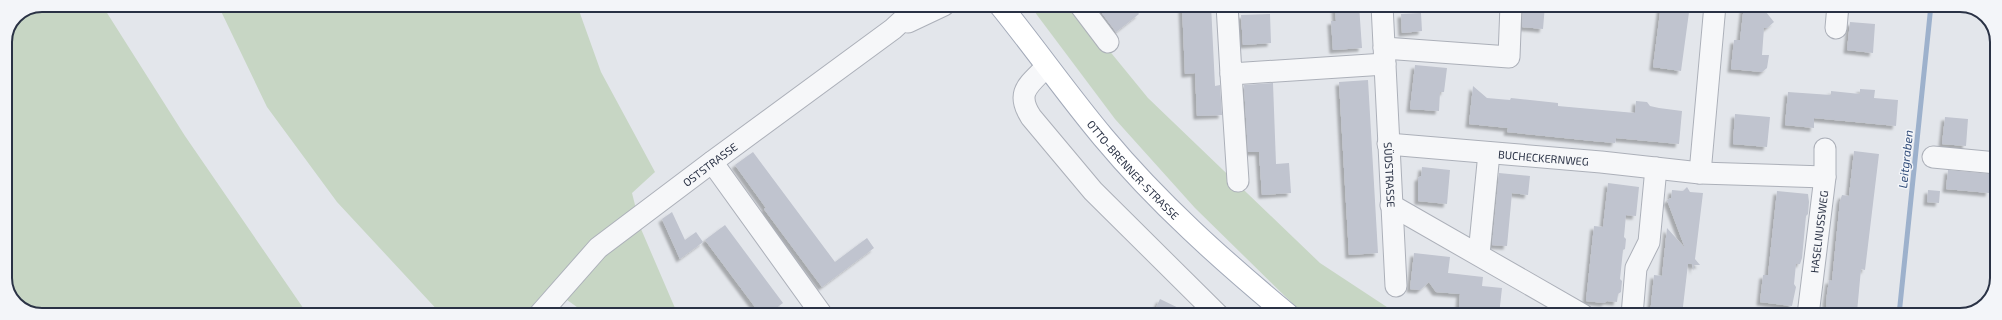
<svg xmlns="http://www.w3.org/2000/svg" width="2002" height="320" viewBox="0 0 2002 320" font-family="'Exo 2',sans-serif">
  <style>
    .green { fill: #c7d6c4 }
    .lines { fill: none; stroke-linecap: round; stroke-linejoin: round }
    .stream { stroke: #9db1cc; stroke-width: 5 }
    .building { fill: #c0c4cf; filter: url(#shadow) }
    .minor-casing { stroke: #acb0b9; stroke-width: 23 }
    .major-casing { stroke: #a2a9b8; stroke-width: 24 }
    .minor { stroke: #f6f7f9; stroke-width: 21 }
    .major { stroke: #fff; stroke-width: 22 }
    .labels { text-anchor: middle; dominant-baseline: central; stroke-width: 3; stroke-linejoin: round; paint-order: stroke }
    .street-label { font-size: 11px; fill: #2a3245; stroke: #f3f5f9 }
    .water-label { font-size: 12px; font-style: italic; fill: #324d7a; stroke: #f3f5f9 }
    .rim { fill: none; stroke: #2a3245; stroke-width: 2 }
  </style>
  <defs>
    <filter id="shadow"><feDropShadow dx="-3.5" dy="3.5" stdDeviation="1" flood-color="#0004"/></filter>
  </defs>
  <rect width="100%" height="100%" fill="#e3e6eb"/>
  <path class="green" d="M42,5H102L185,136L308,315H37L16,304L5,283V42L16,16Z
    M218,5H577L601,72L655,172L632,193L641,229L678,315H588L549,287L524,315H442L337,202L267,107Z
    M1031,5H1072L1148,98L1320,263L1399,315H1308L1295,306L1195,208L1115,119L1037,15Z"/>
  <g class="lines">
    <path class="stream" d="M1899,315L1931,5"/>
  </g>
  <path class="building" d="M1096,5H1132L1139,14L1116,32Z
    M1182,5H1211L1215,86L1220,85L1222,115L1197,116L1195,73L1185,74Z
    M1335,5H1359L1362,48L1333,50L1331,21H1336Z
    M1523,5H1545L1543,29L1522,27Z
    M1661,5H1690L1681,71L1653,67Z
    M1744,5H1767L1766,12L1774,22L1767,28H1764L1762,55H1769L1767,68L1762,72L1731,69L1734,40H1740Z
    M1421,13L1422,31L1402,33L1401,14Z
    M1270,14L1271,43L1243,45L1241,15Z
    M1850,22L1875,24L1873,53L1847,50Z
    M1415,65L1447,68L1444,92H1440L1439,111L1410,109Z
    M1368,80L1378,253L1349,255L1339,82Z
    M1273,83L1276,164L1289,163L1291,193L1262,195L1259,152H1248L1244,85Z
    M1473,86L1487,98L1510,100L1511,98L1558,103V106L1635,113L1636,101L1647,102L1650,106L1659,108L1682,111L1679,144L1616,138L1615,143L1593,141L1507,132L1508,128L1469,124Z
    M1860,89L1875,90L1874,98L1898,100L1896,126L1814,118V128L1785,125L1788,92L1831,95V91L1860,94Z
    M1735,114L1770,117L1767,147L1733,144Z
    M1945,117L1968,119L1966,146L1942,144Z
    M1854,151L1879,154L1865,270L1861,269L1857,312L1827,309L1826,302L1828,287L1829,280L1832,281L1840,201L1842,195L1849,196Z
    M753,152L835,262L867,238L874,248L822,287L764,209L766,208L735,165Z
    M1422,167L1450,170L1447,204L1418,201V178L1421,176Z
    M1948,170L1991,174L1989,193L1946,189Z
    M1499,173L1530,176L1528,195L1512,193L1507,246L1492,245Z
    M1608,183L1639,187L1636,216L1626,215L1624,237L1626,239L1625,249L1623,250L1620,279L1622,281L1621,292L1618,294L1617,302L1607,301L1604,303L1586,301L1594,226L1603,227Z
    M1687,187L1690,192L1703,193L1695,259L1700,265H1694V271L1692,264H1688L1682,315H1650L1654,275L1662,276L1667,228L1685,248L1667,200L1671,198L1672,190L1683,191Z
    M1928,190L1940,191L1939,203L1927,202Z
    M1777,191L1808,194L1809,202L1808,214L1806,216L1802,258L1800,264H1796L1794,284L1796,287L1792,306L1760,302L1763,275H1768Z
    M672,212L685,240L696,232L703,242L680,259L662,219Z
    M725,225L783,303L767,315H761L705,240Z
    M1414,253L1450,257L1448,273L1483,277L1482,286L1502,288L1499,315H1479V310L1459,307L1460,294L1436,292L1429,282L1420,290L1410,289Z
    M1160,299L1193,315H1161L1154,312Z"/>
  <g class="lines">
    <g class="minor-casing">
      <g id="minor">
        <path d="M1080,5L1108,42"/>
        <path d="M1227,5L1231,74L1385,64"/>
        <path id="s1" d="M1382,5L1396,286"/>
        <path d="M908,22L944,5"/>
        <path d="M1836,28L1838,5"/>
        <path d="M1384,48L1509,57L1511,5"/>
        <path d="M1046,67C1029,85 1015,92 1031,117L1093,191L1218,315"/>
        <path d="M1231,74L1238,181"/>
        <path id="s2" d="M1388,144L1601,162L1700,173L1825,177"/>
        <path d="M1933,157L1997,163"/>
        <path d="M712,162L822,315"/>
        <path d="M1700,173L1715,5"/>
        <path d="M1391,205L1583,315"/>
        <path d="M1479,254L1489,153"/>
        <path id="s3" d="M539,315L598,248L712,162L893,29L919,5"/>
        <path d="M1632,315L1636,268L1649,242L1656,168"/>
        <path id="s4" d="M1808,315L1825,177V149"/>
      </g>
    </g>
    <g class="major-casing">
      <g id="major">
        <path id="s5" d="M1000,5C1035,48 1067,94 1103,137C1158,203 1222,260 1288,315"/>
      </g>
    </g>
    <use href="#minor" class="minor"/>
    <use href="#major" class="major"/>
  </g>
  <g class="labels">
    <g class="street-label">
      <text stroke="none"><textPath href="#s2" startOffset="156">BUCHECKERNWEG</textPath></text>
      <text stroke="none"><textPath href="#s3" startOffset="229">OSTSTRASSE</textPath></text>
      <text stroke="none"><textPath href="#s5" startOffset="212">OTTO-BRENNER-STRASSE</textPath></text>
      <text stroke="none"><textPath href="#s1" startOffset="170">SÜDSTRASSE</textPath></text>
      <text stroke="none"><textPath href="#s4" startOffset="84">HASELNUSSWEG</textPath></text>
    </g>
    <g class="water-label">
      <text transform="translate(1905 159) rotate(-84)">Leitgraben</text>
    </g>
  </g>
  <path d="M0 0H2002V320H0ZM42 12H1960A30 30 0 0 1 1990 42V278A30 30 0 0 1 1960 308H42A30 30 0 0 1 12 278V42A30 30 0 0 1 42 12Z" fill="#f3f5f9" fill-rule="evenodd"/>
  <path class="rim" d="M42 12H1960A30 30 0 0 1 1990 42V278A30 30 0 0 1 1960 308H42A30 30 0 0 1 12 278V42A30 30 0 0 1 42 12Z"/>
</svg>
